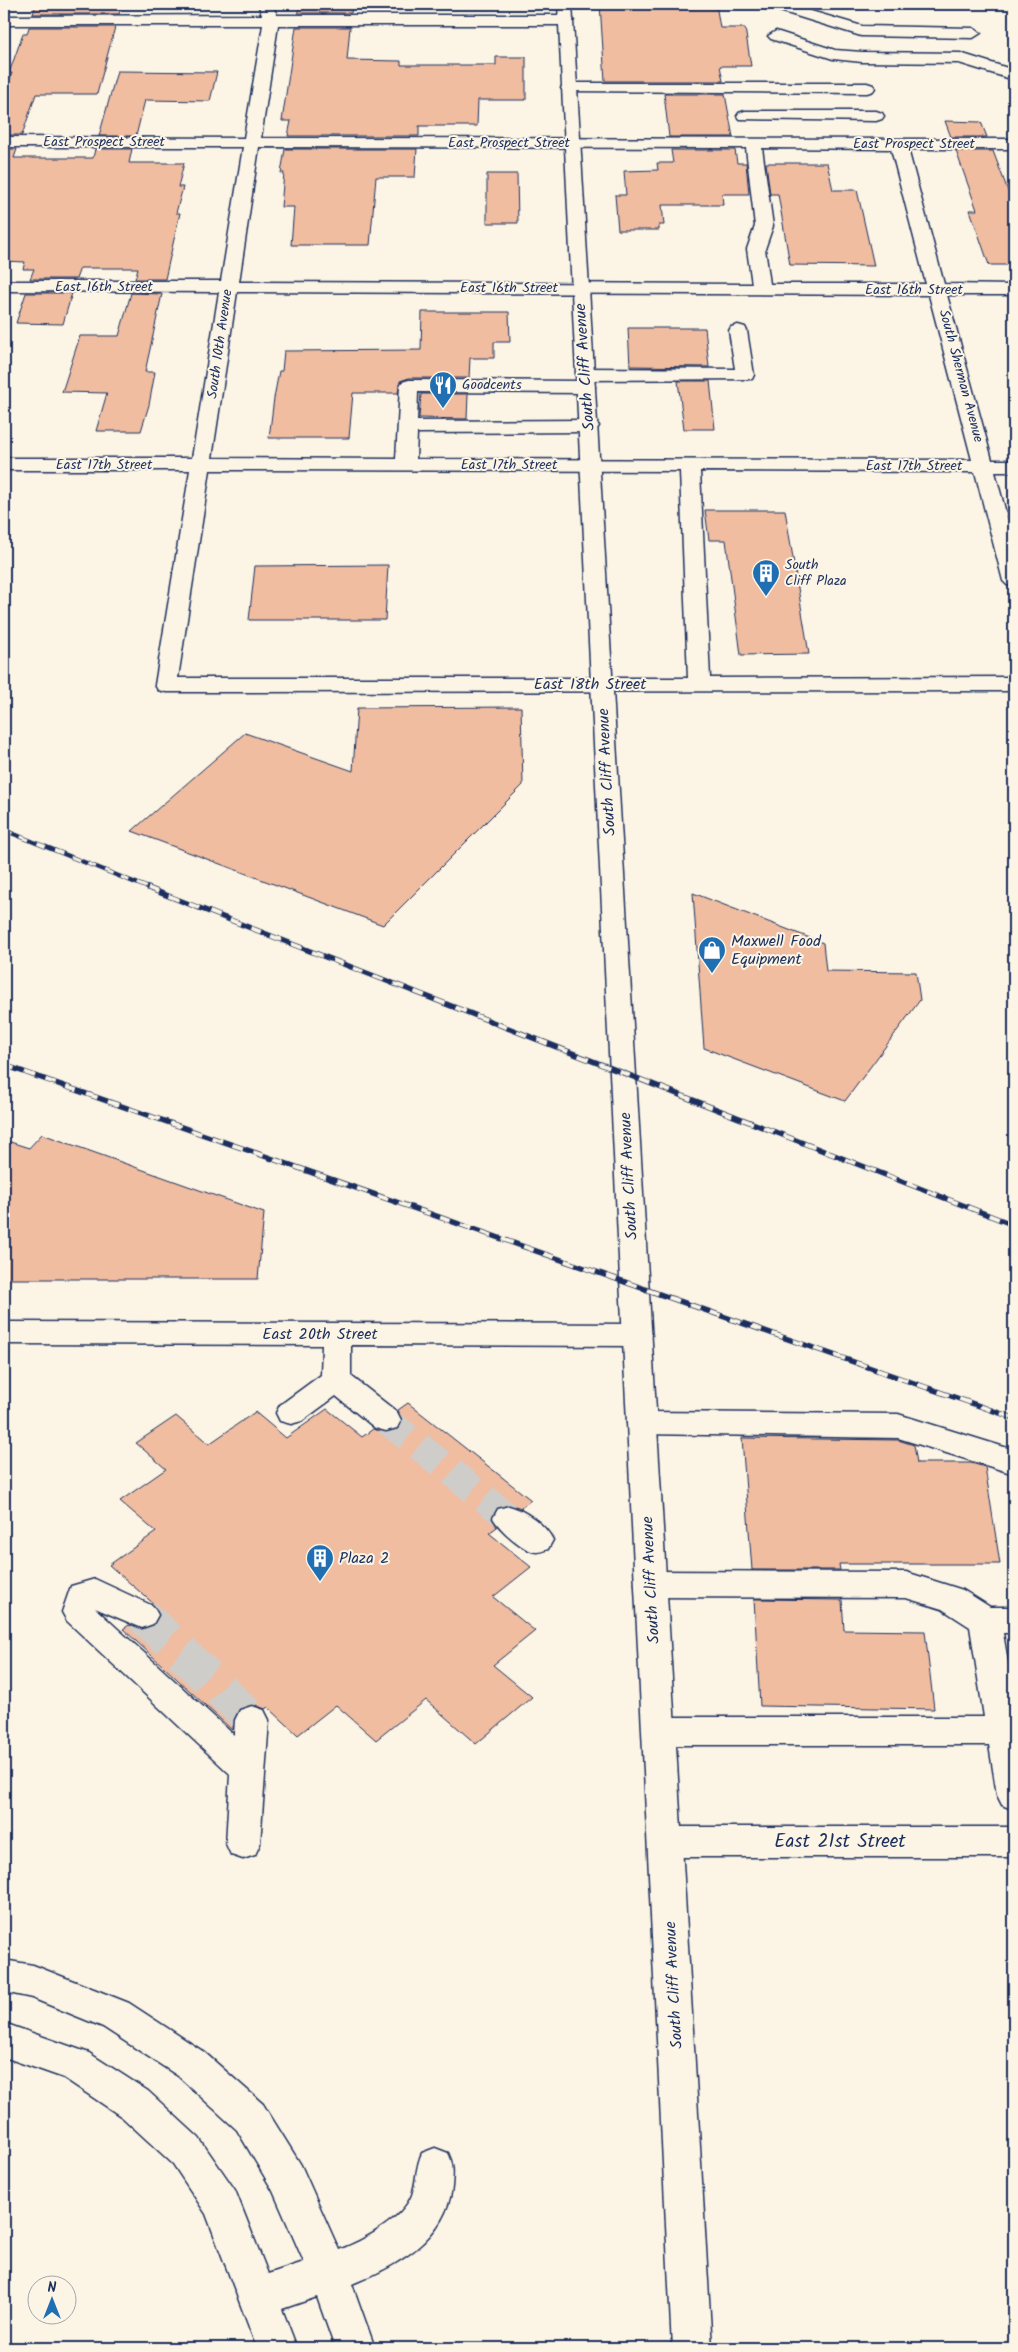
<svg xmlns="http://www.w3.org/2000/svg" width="1018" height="2352" viewBox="0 0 1018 2352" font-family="Kalam,sans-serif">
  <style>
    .building { fill: #f0bda1; stroke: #1b2f5e }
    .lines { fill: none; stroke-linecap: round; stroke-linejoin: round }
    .minor-tunnel-far1 { stroke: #cfcdca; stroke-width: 28; stroke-dasharray: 28 14; stroke-linecap: butt }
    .minor-tunnel { stroke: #cfcdca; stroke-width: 36; stroke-dasharray: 36 18; stroke-linecap: butt }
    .minor-casing { stroke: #1b2f5e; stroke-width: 3 }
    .major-casing { stroke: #1b2f5e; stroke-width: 3 }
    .minor { fill: #fcf5e5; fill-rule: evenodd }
    .major { fill: #fcf5e5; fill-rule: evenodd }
    .rail-far1-casing { stroke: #1b2f5e; stroke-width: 4.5 }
    .rail-casing { stroke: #1b2f5e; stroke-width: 5.5 }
    .rail-far1 { stroke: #fcf5e5; stroke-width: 3; stroke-dasharray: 9; stroke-linecap: butt }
    .rail { stroke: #fcf5e5; stroke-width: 4; stroke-dasharray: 11; stroke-linecap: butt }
    .labels { text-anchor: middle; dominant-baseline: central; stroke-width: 4; stroke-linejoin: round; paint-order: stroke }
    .far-street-label { font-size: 14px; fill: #1b2f5e; stroke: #fcf5e5 }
    .far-poi-label { font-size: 14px; fill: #1b2f5e; stroke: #fcf5e5; text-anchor: start }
    .street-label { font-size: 16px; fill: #1b2f5e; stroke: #fcf5e5 }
    .poi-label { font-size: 16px; fill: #1b2f5e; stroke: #fcf5e5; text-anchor: start }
    .near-street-label { font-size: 19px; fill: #1b2f5e; stroke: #fcf5e5 }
  </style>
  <rect width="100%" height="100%" fill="#fcf5e5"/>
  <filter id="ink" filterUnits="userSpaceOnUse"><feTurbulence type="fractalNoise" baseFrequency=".02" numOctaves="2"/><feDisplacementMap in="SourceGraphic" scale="10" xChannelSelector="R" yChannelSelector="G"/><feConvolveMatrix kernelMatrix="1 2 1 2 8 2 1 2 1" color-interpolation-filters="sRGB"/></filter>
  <g filter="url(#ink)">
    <path class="building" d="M36,4H122L119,14H33Z
      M299,4H352L351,13H298Z
      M600,4H716L720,28H745L751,66H720L723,81H605Z
      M29,27H115L97,94H36L22,135H4V96L12,73H9L23,34H27Z
      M296,27H350L347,60L401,61V65H496V57H526V100H478L477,126H419V136H288L291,121H282Z
      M117,71L217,72L210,101L145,100L136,136H99Z
      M664,94H725L733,137H669Z
      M945,121L981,122L987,137H951Z
      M4,149H17L14,158H93L95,149H132L129,163H184L178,187H183L176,213H180L165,279H135L138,268H80L76,279H30L34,269H23L25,262L4,261Z
      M285,149H417L415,177H376L370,245H291L294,207H281L284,173H281Z
      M671,150H735L737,163H746L749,194H722L723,205H662L664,225H659V230H618L615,195H626L624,171L658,170L657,163H673Z
      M956,151H993L1014,207V265H989L970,210H977Z
      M766,163H827L833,190H857L874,266L790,265L778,194H770Z
      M487,174H517L518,223H487Z
      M26,293H72L63,324L16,323Z
      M131,293L162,294L145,372H155L149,405L141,431H96L107,393L62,392L80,336H119Z
      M422,312H509L510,342H494V358H470L469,378H409L400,381L398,393H353L349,438H269L274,398L279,371H282L284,351L421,350Z
      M628,328H705L709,367L630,366Z
      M678,381H710L715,429H684Z
      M421,394H468L467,419L419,418Z
      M705,510H785L809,654L741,655L726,540H709Z
      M388,565L385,620H249L255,566Z
      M521,707L523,785L383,925L132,831L245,733L353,771L357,708Z
      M693,893L823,943L826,971L916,972L920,1000L845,1101L704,1048Z
      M42,1134L264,1213L258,1279H4V1140L29,1148Z
      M408,1403L531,1500L521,1508L509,1504L496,1508L491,1519L497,1527L489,1533L531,1567L493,1597L535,1631L493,1665L532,1697L476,1744L426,1700L376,1740L336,1705L298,1735L268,1707L265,1709L253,1704L238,1709L233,1719L232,1730L123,1629L129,1625L143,1630L154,1626L160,1616L155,1605L109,1565L156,1532L120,1501L166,1469L136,1443L176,1416L209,1444L255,1412L286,1438L327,1409L362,1437L373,1429L386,1433L397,1430L403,1421L398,1410Z
      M742,1438L898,1440L914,1445L917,1463H971L985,1467L1000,1564H839L840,1570H752Z
      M754,1599L842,1600L844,1630L925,1631L934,1709L760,1706Z"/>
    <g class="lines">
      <path class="minor-tunnel-far1" d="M386,1420L509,1518"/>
      <path class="minor-tunnel" d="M142,1615L252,1720"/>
      <g class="minor-casing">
        <path id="minor" d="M258,4H272L277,15H566L574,20L566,25H278L261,138L1014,139V149H908L944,284L1014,285V295H947L992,460H1014V472H995L1014,543V587L1007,585L1003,581L975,472L700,471L710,678L1014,677V691L166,692L158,690L155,685L190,470H4V458H192L219,292L4,291V281H221L243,147H4V137L244,138L263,25H4V16L262,15ZM259,147L746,148L755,226L747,249L752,284L239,282ZM762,148L891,149L926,284H770L765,249L773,226ZM237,292L929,295L972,460L416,459L417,433L589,432L596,430L599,426L596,422L589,420L417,421L418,392L586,393L593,391L595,387L593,383L586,381L409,380L402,382L400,386L396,459L212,458ZM210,470L680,471L688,678H178Z
          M765,4H787L862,26L973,28L981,33L973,38L861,36L767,7Z
          M776,31L835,50L862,52L960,53L1014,70V80L959,63L862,62L833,59L771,39L768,36Z
          M569,83H867L873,85L875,88L873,91L867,93L563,91L561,88L563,85Z
          M745,111H876L882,113L884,116L882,119L876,121L739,119L737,116L739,113Z
          M738,325L745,327L747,331L754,375L752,379L586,380L579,378L577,374L579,370L586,368L735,369L729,331L731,327Z
          M4,1322L637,1324L647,1327L652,1335L647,1343L637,1346L351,1345V1376L397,1412L401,1420L397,1428L386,1431L375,1428L336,1396L302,1421L291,1424L280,1421L276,1413L280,1405L321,1375L322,1345L4,1344Z
          M642,1412L898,1414L1014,1450V1474L898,1438L642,1434L631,1431L627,1423L631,1415Z
          M509,1506C526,1511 545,1524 553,1540L548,1549C545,1550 540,1552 537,1552C524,1552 499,1529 493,1518L498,1509Z
          M651,1571L906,1572L963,1590L990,1607H1014V1633H1003L1014,1698V1810L1002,1805L997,1795L989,1745H660L648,1741L643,1731L648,1721L660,1717H984L970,1627L942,1609L906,1598L651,1597L640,1593L635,1584L640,1575Z
          M95,1579L153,1606L158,1615L153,1624L142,1628L95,1608L234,1735L235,1720L240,1710L252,1706L264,1710L269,1720L260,1844L255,1855L243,1859L231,1855L226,1844L230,1774L67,1621L62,1612L71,1586Z
          M666,1827H1014V1857H666L654,1853L649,1842L654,1831Z
          M4,1960L33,1965L129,2003L204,2052L263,2104L301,2165L339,2250C363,2241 402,2220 412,2195C417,2181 415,2168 422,2153L435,2148L448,2153C454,2165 453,2173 452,2187C445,2240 396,2266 352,2284L375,2348H335L317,2297L282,2309L297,2348H257L206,2214L173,2164L122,2117L64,2078L4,2057V2023L89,2053L148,2091L199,2138L235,2190L268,2274L304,2262L273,2191L237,2130L178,2076L103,2027L32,1998L4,1992Z"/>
      </g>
      <g class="major-casing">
        <path id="major" d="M558,4H572L712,2348H672Z"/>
      </g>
      <use href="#minor" class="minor"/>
      <use href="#major" class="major"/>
      <g class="rail-far1-casing">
        <path id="rail-far1" d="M4,830L151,889"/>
      </g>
      <g class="rail-casing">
        <path id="rail" d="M148,888L1014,1225
          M4,1065L1014,1418"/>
      </g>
      <use href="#rail-far1" class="rail-far1"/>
      <use href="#rail" class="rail"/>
    </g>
  </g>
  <defs>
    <g id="restaurant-pin" transform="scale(1.4375)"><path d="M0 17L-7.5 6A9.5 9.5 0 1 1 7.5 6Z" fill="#1f6fb2" stroke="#fcf5e5"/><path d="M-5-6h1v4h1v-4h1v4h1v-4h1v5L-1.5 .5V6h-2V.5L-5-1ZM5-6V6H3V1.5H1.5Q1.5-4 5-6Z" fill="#fff"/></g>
    <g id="building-pin" transform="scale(1.4375)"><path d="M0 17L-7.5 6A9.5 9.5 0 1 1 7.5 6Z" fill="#1f6fb2" stroke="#fcf5e5"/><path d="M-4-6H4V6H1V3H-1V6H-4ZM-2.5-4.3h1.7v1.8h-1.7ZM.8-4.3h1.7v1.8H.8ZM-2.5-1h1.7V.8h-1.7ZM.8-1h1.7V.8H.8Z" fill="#fff"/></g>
    <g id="shop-pin" transform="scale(1.4375)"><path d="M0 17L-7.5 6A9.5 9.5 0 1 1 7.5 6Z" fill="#1f6fb2" stroke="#fcf5e5"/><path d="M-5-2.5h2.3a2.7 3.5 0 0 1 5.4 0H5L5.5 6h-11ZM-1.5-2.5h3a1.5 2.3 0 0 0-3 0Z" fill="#fff"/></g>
  </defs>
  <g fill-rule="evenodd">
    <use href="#restaurant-pin" x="443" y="385"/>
    <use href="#building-pin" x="766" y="573"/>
    <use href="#shop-pin" x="712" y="950"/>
    <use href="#building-pin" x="320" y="1558"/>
  </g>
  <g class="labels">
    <g class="far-street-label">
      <text x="104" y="142">East Prospect Street</text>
      <text x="509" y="143">East Prospect Street</text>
      <text x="914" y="144">East Prospect Street</text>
      <text x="104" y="287">East 16th Street</text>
      <text x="509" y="288">East 16th Street</text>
      <text x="914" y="290">East 16th Street</text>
      <text transform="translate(220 344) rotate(-82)">South 10th Avenue</text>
      <text transform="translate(961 376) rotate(75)">South Sherman Avenue</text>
      <text x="104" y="465">East 17th Street</text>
      <text x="509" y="465">East 17th Street</text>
      <text x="914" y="466">East 17th Street</text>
    </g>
    <g class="far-poi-label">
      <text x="462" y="385">Goodcents</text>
      <text x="785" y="565">South<tspan x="785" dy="16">Cliff Plaza</tspan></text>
    </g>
    <g class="street-label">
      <text transform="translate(585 367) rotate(-94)">South Cliff Avenue</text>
      <text x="590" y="684">East 18th Street</text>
      <text transform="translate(607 772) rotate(-93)">South Cliff Avenue</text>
      <text transform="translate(629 1176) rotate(-93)">South Cliff Avenue</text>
      <text x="320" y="1334">East 20th Street</text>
      <text transform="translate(651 1580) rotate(-93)">South Cliff Avenue</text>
      <text transform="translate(674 1985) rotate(-93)">South Cliff Avenue</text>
    </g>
    <g class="poi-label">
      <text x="731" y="941">Maxwell Food<tspan x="731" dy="18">Equipment</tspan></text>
      <text x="339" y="1558">Plaza 2</text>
    </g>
    <g class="near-street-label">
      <text x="840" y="1842">East 21st Street</text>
    </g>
  </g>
  <rect width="1018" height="2352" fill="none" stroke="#fcf5e5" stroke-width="20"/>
  <rect x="10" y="10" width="998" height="2332" fill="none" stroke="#1b2f5e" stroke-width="2" filter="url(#ink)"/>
  <g transform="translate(52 2300)"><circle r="24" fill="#fcf5e5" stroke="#a2a6af"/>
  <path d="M0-4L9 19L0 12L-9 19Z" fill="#1f6fb2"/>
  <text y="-8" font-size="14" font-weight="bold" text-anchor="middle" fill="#1b2f5e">N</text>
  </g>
</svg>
